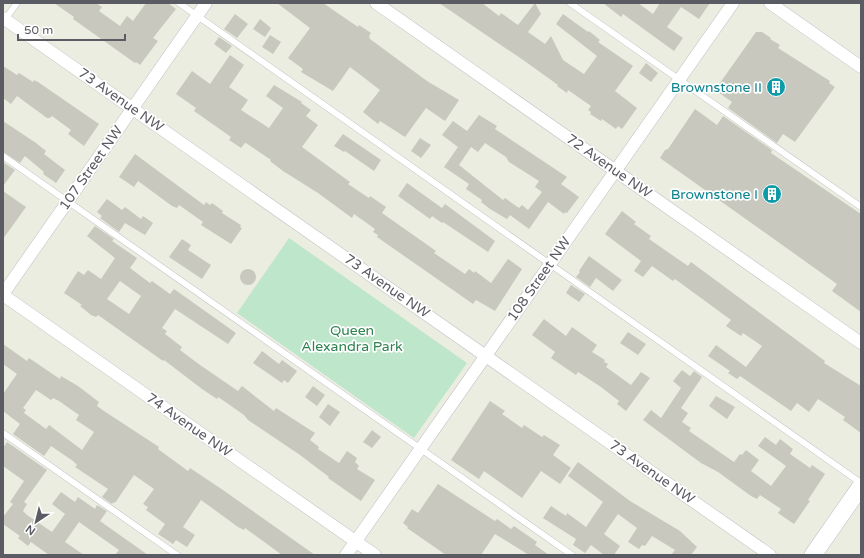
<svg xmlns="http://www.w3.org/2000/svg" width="864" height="558" viewBox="0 0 864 558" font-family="'Varela Round',sans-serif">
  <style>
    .green { fill: #bde6cb }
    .building { fill: #c8c8be; fill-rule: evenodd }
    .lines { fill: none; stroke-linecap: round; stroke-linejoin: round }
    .lane-casing { stroke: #bebec5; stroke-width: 7 }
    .street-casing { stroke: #bebec5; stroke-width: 13 }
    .secondary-casing { stroke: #bebec7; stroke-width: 18 }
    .lane { stroke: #fff; stroke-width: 6 }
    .street { stroke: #fff; stroke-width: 12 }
    .secondary { stroke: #fff; stroke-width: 17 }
    .labels { text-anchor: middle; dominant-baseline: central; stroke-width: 3.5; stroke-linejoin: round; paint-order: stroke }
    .culture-label { font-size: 14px; fill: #0d838f; stroke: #fff; text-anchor: end }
    .street-label { font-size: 14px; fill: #5a5b63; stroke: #fff }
    .park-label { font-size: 14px; fill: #318251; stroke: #fff }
  </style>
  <rect width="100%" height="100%" fill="#ecede1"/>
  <path class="green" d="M289,238L467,363L414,438L237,313Z"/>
  <path class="building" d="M54,3H96L102,7L99,11L120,26L127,16L133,21L146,3H168L176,9L153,38L158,41L140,65L136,62L135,63L73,19L74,17Z
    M277,3H323L358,27L359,25L371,33L369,36L370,39L427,81L459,100L445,121L426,108L405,137L380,121L378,124L363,112L380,90L350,67L333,91L301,72L303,69L288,58L310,28Z
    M439,3H482L499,16L501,13L518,25L535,3L541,14L528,32L545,44L551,36L563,60L584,74L597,56L556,24L563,14L588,32L589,31L600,40L598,42L633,66L615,91L637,108L622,129L618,126L616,129L602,119L601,121L590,114L591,112L588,110L591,106L568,90L567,93L557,86L558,85L526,62Z
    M603,3H638L653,14L660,3H710L699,19L681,7L667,27L683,38L674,51L623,14L621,17Z
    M235,14L248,24L237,38L224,29Z
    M260,19L271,28L265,37L253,29Z
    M756,32H762L771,38L770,39L780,45L778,48L830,81L829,83L835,87L795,142L783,134L777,143L728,108L732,102L715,90Z
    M270,35L281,42L273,54L262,47Z
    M219,37L232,46L226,53L214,44Z
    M230,55L244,65L229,87L248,100L241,110L269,128L283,108L266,96L274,85L302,102L301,103L311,110L306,116L318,125L302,147L350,182L348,184L369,198L370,196L386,207L382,213L436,251L434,253L465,274L469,269L474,273L475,271L491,283L508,259L522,269L495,311L476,300L473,304L377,237L378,235L373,232L375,229L354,214L352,218L318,193L283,171L270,161L271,160L246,143H245L241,148L229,140L231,137L194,111L196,108L176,94L192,71L210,84Z
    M646,63L658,73L651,82L639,73Z
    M3,66L17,75L19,73L33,82L34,80L38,82L99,124L84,146L68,134L71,130L52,116L50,118H47L17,96L11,104L3,98Z
    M695,109L717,125L723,116L772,150L771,153L861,214V312L832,291L837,284L660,158L665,150L668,149Z
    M479,115L497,126L495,129L567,177L561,184L579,197L567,213L565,212L564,214L548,202L529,229L510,215L507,219L490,209L481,202L482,200L466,189L469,184L444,167L458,147L442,135L453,121L467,131ZM485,143L506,157L509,162L539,181L535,187L542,192L528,210L522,205L519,208L505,198L503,200L459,165L471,147L478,152Z
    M3,121L36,143L46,151L44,154L65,170L56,183L43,174L44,172L25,156L20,163L3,152Z
    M343,134L381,160L374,171L345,151L344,152L334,146Z
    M420,138L431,145L421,158L411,151Z
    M135,154L204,205L206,202L210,205L212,203L223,211L222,213L241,225L240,227L242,228L231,244L201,225L203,222L179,205L177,208L172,206L138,181L134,187L119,177Z
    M3,162L15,170L3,186Z
    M407,183L442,208L445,204L495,241L488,252L443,222L442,223L432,216L430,219L398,196Z
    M3,191L26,207L3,239Z
    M107,199L122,210L125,207L141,219L143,216L153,223L145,235L125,223L119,232L100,218L102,216L97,212Z
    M622,211L636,222L634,224L651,236L649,239L688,266L691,262L825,361L824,363L861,386V433L843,420L845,417L818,399L809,412L797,403L791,411L740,376L737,379L728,373L730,371L708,356L716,345L746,367L762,346L743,333L741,336L726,326L731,320L675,279L673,281L652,266L643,277L634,271L641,261L605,234Z
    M95,226L114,239L112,241L137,258L130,268L150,283L152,281L170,294L174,289L236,333L228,344L175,309L162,328L167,331L165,334L182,347L180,350L200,365L238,391L242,386L274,411L276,408L315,433L310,440L319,447L318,449L339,463L347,451L357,458L355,462L359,466L357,469L375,480L361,501L328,478L329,477L300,455L248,420L244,415L224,401L218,397L217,399L202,389L164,360L163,361L98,315L96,317L91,315L80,306L82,305L64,293L78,271L84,275L88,270L101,279L115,258L87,236ZM120,281L141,296L129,314L107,299Z
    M182,239L191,245L188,250L211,265L202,279L169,257Z
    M589,256L622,280L613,291L596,278L590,287L576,277L580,272L579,271Z
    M240 277a8 8 0 1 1 16 0a8 8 0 1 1-16 0Z
    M571,285L585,294L579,302L566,293Z
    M544,319L566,336L572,327L597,345L592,352L605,360L604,362L608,364L606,367L631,385L641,372L650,378L626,411L617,404L619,401L601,387L578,372L576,375L551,358L555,352L532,335Z
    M628,332L646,344L638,355L620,343Z
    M3,344L27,361L29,358L60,379L61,376L78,386L99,402L97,406L104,411L159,447L158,449L188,471L190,468L223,490L315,555H282L245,528L244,530L238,527L201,500L183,527L195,535L187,547L176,540L173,544L158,534L165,524L146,510L148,507L143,504L154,489L134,475L115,503L114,502L112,504L102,497L108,489L75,467L77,465L73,461L51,446L44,456L13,434L20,424L3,411V394L17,374L3,364ZM36,390L51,400L53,398L59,401L79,415L76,420L94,432L82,450L49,425L46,429L24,413L26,410L23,408Z
    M262,351L279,364L282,360L297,371L288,383L284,380L282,383L253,363Z
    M682,370L690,376L694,371L702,377L681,408L688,413L682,422L691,428L689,431L734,462L740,454L742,455L746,450L759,460L751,471L771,486L786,466L758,446L765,437L776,445L780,439L793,449L790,454L810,468L812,465L825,474L808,500L810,501L794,524L778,513L781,509L760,495L757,499L751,496L718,472L701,463L643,420L651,410L661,418L681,388L673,381Z
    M313,386L325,395L317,406L305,397Z
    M716,396L735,407L727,419L709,406Z
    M490,401L505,411L502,414L522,428L524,425L542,437L544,435L560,445L553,455L571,468L560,484L541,471L522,498L484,471L479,479L451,460Z
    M328,404L340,412L330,426L319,417Z
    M372,430L381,437L372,448L363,442Z
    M7,442L47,470L24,502L27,504L23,511L27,515L52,532L65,514L52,504L61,492L75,502L78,497L95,509L97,505L107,511L100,521L148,555H115L119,550L79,522L65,542L84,555H49L31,542L28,546L18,538L20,536L3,524V517L13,504L10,502L24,481L3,466V448Z
    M578,462L630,501L680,531L697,547L691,555H671L675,550L652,536L645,546L642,545L639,549L628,542L637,528L618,514L604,534L620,546L614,555H604L591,545L585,553L573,545L576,539L543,518L551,506L566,516L567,513L586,527L603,502L568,476Z
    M438,484L495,521L497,519L511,529L514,526L537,542L535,545L549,555H529L495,534L481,555H446L407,528L408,527L403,523L412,509L418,513Z"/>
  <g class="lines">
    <g class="lane-casing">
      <path id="lane" d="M179,3L861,483
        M570,3L861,207
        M4,21L17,3
        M3,156L572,555
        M3,433L177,555"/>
    </g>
    <g class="street-casing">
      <path id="street" d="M376,3L861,343
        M770,3L861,67
        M3,18L770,555
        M3,294L206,3
        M3,295L375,555
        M346,555L733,3"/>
    </g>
    <g class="secondary-casing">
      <path id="secondary" d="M813,555L861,486"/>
    </g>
    <use href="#lane" class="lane"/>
    <use href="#street" class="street"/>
    <use href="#secondary" class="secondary"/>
  </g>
  <defs>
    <g id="building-disc" transform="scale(1)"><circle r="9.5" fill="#0f9aa8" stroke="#fff"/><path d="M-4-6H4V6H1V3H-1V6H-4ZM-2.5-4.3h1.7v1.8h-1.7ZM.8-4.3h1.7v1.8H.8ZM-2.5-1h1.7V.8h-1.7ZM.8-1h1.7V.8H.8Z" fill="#fff"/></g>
  </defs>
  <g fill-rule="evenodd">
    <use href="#building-disc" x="776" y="87"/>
    <use href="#building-disc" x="772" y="194"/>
  </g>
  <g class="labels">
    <g class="culture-label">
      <text x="762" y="87">Brownstone II</text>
      <text x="758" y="194">Brownstone I</text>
    </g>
    <g class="street-label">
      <text transform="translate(121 100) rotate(35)">73 Avenue NW</text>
      <text transform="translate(609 166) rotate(35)">72 Avenue NW</text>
      <text transform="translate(91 168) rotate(-55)">107 Street NW</text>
      <text transform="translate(539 279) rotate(-55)">108 Street NW</text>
      <text transform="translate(387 286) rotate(35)">73 Avenue NW</text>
      <text transform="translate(189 425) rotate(35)">74 Avenue NW</text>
      <text transform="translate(652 472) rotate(35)">73 Avenue NW</text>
    </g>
    <g class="park-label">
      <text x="352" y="330">Queen<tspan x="352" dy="16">Alexandra Park</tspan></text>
    </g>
  </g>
  <rect width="864" height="558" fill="none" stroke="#5a5b63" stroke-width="8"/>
  <g transform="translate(36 522) rotate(215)" stroke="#ffffff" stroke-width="3" paint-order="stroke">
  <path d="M0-3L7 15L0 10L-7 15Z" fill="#5a5b63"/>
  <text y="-6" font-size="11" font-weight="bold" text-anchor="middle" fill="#5a5b63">N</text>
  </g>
  <path d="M18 34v6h107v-6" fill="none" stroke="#5a5b63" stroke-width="2"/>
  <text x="24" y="34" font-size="12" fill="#5a5b63" stroke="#ffffff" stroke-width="3" paint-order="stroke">50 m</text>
</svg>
